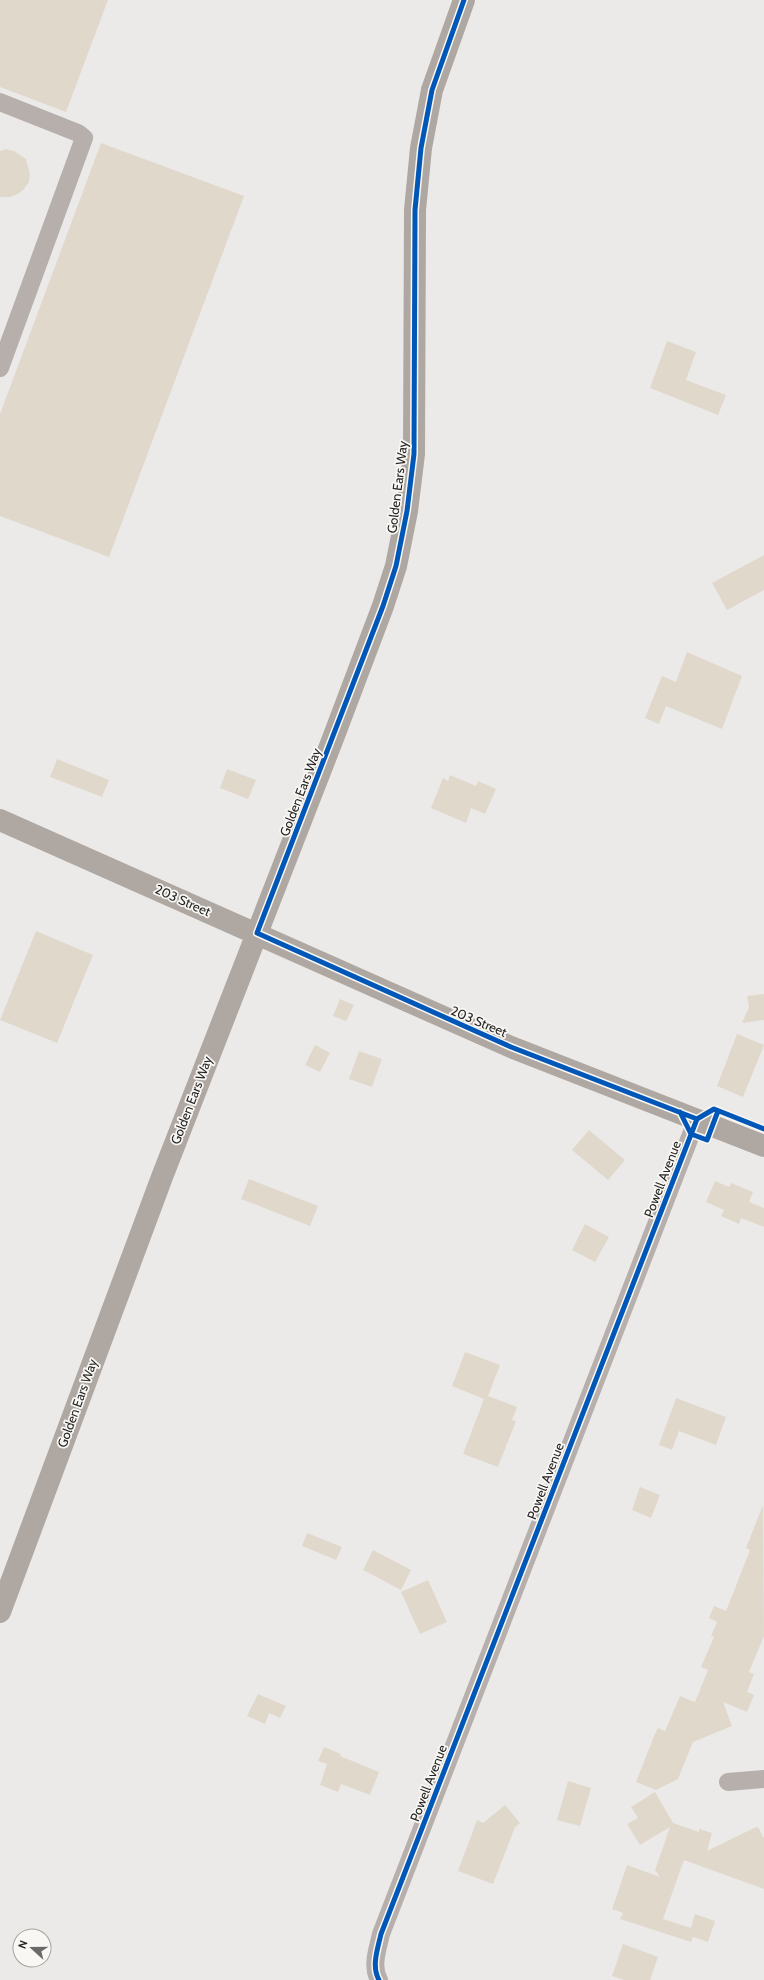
<svg xmlns="http://www.w3.org/2000/svg" width="764" height="1980" viewBox="0 0 764 1980" font-family="Cabin,sans-serif">
  <style>
    .building { fill: #e1d8cc }
    .lines { fill: none; stroke-linecap: round; stroke-linejoin: round }
    .minor { stroke: #b7afab; stroke-width: 18 }
    .major { stroke: #afa7a1; stroke-width: 22 }
    .cycleway-casing { stroke: #f9f7f4; stroke-width: 8 }
    .cycleway { stroke: #0057b8; stroke-width: 5 }
    .labels { text-anchor: middle; dominant-baseline: central; stroke-width: 3.5; stroke-linejoin: round; paint-order: stroke }
    .street-label { font-size: 13px; fill: #262524; stroke: #f9f7f4 }
  </style>
  <rect width="100%" height="100%" fill="#ebeae8"/>
  <path class="building" d="M0,0H108L66,112L0,87Z
    M101,143L244,196L109,557L0,516V414Z
    M6,149L14,151L26,159L30,174L29,182L24,189L18,194L10,197H0V151Z
    M667,341L696,352L686,380L726,395L718,415L650,388Z
    M764,555V590L727,610L712,583Z
    M687,652L742,676L722,729L666,706L659,724L645,718L662,676L676,682Z
    M57,759L109,780L102,797L50,777Z
    M227,769L256,780L248,799L220,788Z
    M450,775L476,786L478,781L496,789L485,814L471,808L466,823L431,808L443,778L448,781Z
    M36,931L93,955L57,1043L0,1020Z
    M764,994V1020L742,1023L749,1007L747,996Z
    M340,999L354,1005L346,1021L333,1016Z
    M737,1034L764,1045L743,1097L717,1086Z
    M315,1045L330,1053L320,1072L305,1065Z
    M359,1051L382,1059L372,1087L349,1079Z
    M589,1130L625,1160L608,1180L572,1150Z
    M249,1179L318,1206L310,1226L241,1199Z
    M715,1181L729,1187L731,1183L753,1192L749,1202L764,1208V1227L741,1218L739,1224L721,1216L724,1210L706,1202Z
    M585,1224L609,1237L595,1262L572,1250Z
    M465,1352L500,1365L488,1396L517,1407L512,1420L516,1421L498,1467L463,1454L484,1399L452,1386Z
    M676,1398L726,1417L716,1445L679,1431L672,1450L659,1445Z
    M640,1487L660,1495L651,1518L632,1510Z
    M763,1505L764,1636L749,1672L754,1674L747,1692L754,1695L747,1712L723,1702L732,1726L693,1742L678,1779L656,1790L636,1782L654,1736L658,1728L665,1731L680,1696L695,1702L708,1670L701,1667L714,1637L711,1636L717,1622L709,1618L714,1606L726,1611L750,1550L746,1548Z
    M307,1533L342,1547L336,1560L302,1546Z
    M373,1550L411,1570L401,1590L363,1570Z
    M428,1580L447,1622L420,1634L401,1592Z
    M258,1694L286,1706L280,1718L269,1713L265,1724L247,1716Z
    M324,1747L341,1754L340,1756L379,1772L370,1795L341,1784L338,1792L320,1785L327,1764L318,1761Z
    M568,1781L591,1788L580,1826L557,1820Z
    M655,1792L673,1823L699,1832V1829L712,1833L707,1851L754,1828L758,1827L764,1838V1889L684,1860L663,1919L691,1928L695,1914L715,1921L708,1942L693,1937L691,1942L620,1919L623,1913L612,1909L627,1865L660,1877L655,1870L670,1827L640,1845L627,1824L638,1818L631,1807Z
    M505,1805L520,1823L515,1827L493,1884L458,1871L477,1820L483,1823Z
    M623,1944L658,1957L650,1980H624L612,1976Z"/>
  <g class="lines">
    <path class="minor" d="M0,102L78,133L84,138L0,368
      M728,1782L764,1779
      M379,1980C371,1966 378,1948 381,1934L697,1119"/>
    <path class="major" d="M0,820L511,1047L764,1146
      M0,1612L162,1177L332,741L383,606L396,566L407,511L414,454L415,210L421,148L432,90L464,0"/>
    <g class="cycleway-casing">
      <path id="cycleway" d="M464,0L432,90L421,148L415,210L414,454L407,511L396,566L383,606L257,933L511,1047L697,1119
        M680,1112L691,1134L707,1140L718,1111
        M697,1119L714,1109L764,1129
        M379,1980C371,1966 378,1948 381,1934L697,1119"/>
    </g>
    <use href="#cycleway" class="cycleway"/>
  </g>
  <g class="labels">
    <g class="street-label">
      <text transform="translate(397 487) rotate(-83)">Golden Ears Way</text>
      <text transform="translate(300 792) rotate(-69)">Golden Ears Way</text>
      <text transform="translate(183 900) rotate(24)">203 Street</text>
      <text transform="translate(479 1021) rotate(23)">203 Street</text>
      <text transform="translate(191 1100) rotate(-69)">Golden Ears Way</text>
      <text transform="translate(662 1179) rotate(-69)">Powell Avenue</text>
      <text transform="translate(77 1403) rotate(-70)">Golden Ears Way</text>
      <text transform="translate(545 1481) rotate(-69)">Powell Avenue</text>
      <text transform="translate(428 1783) rotate(-69)">Powell Avenue</text>
    </g>
  </g>
  <g transform="translate(32 1948) rotate(291)"><circle r="19" fill="#f9f7f4" stroke="#a5a3a1"/>
  <path d="M0-3L7 15L0 10L-7 15Z" fill="#6b6a69"/>
  <text y="-6" font-size="11" font-weight="bold" text-anchor="middle" fill="#262524">N</text>
  </g>
</svg>
